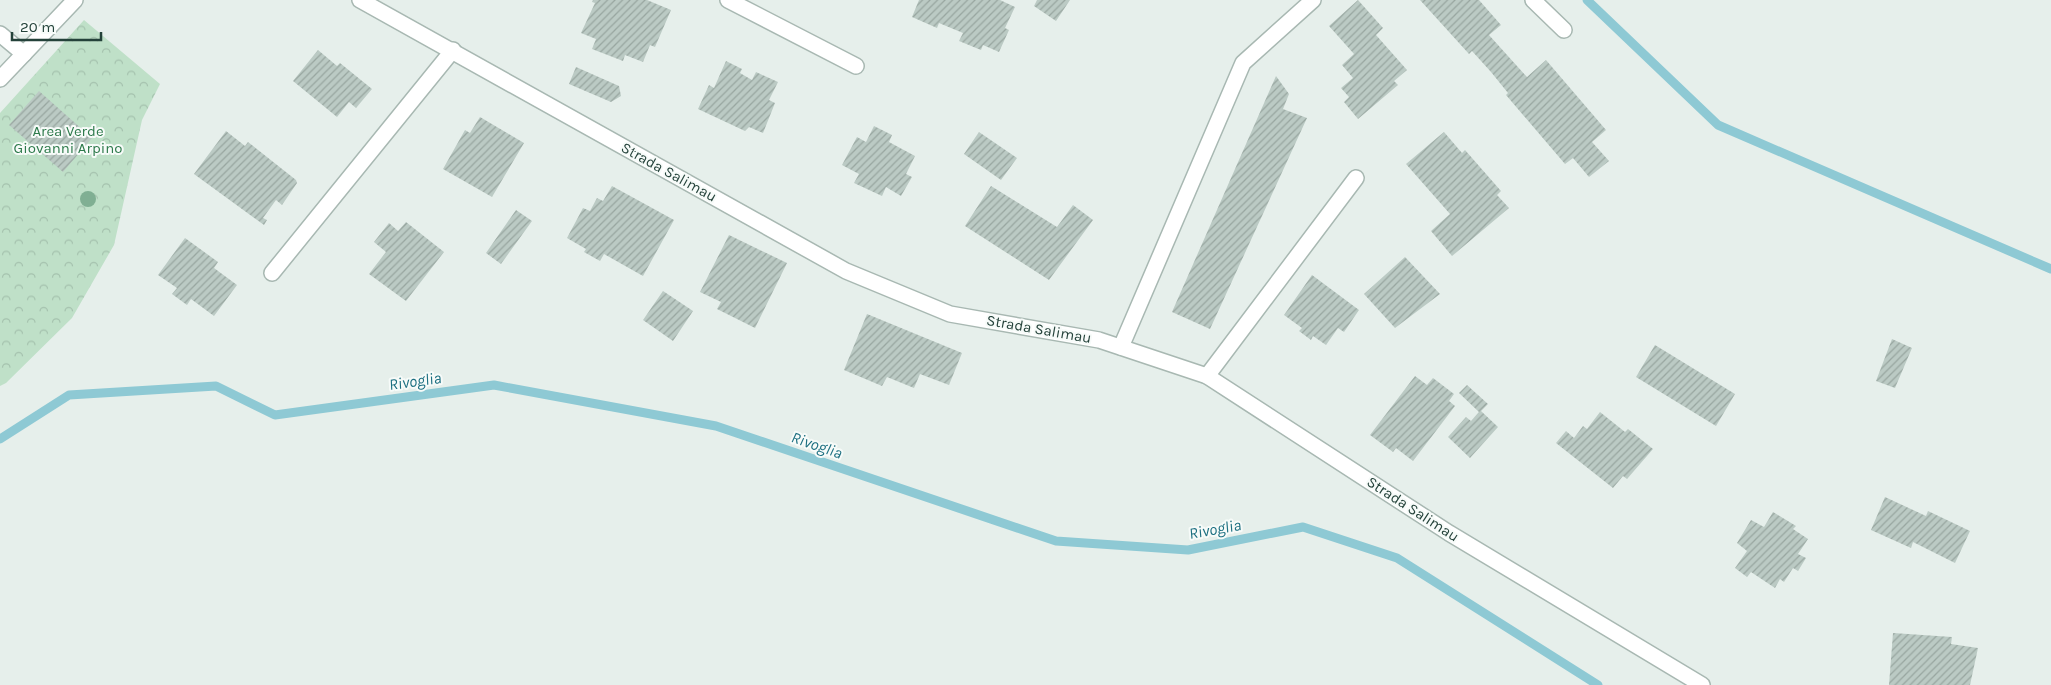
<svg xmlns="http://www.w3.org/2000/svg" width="2051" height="685" viewBox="0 0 2051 685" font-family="Karla,sans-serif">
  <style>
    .park { fill: url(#park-crowns) }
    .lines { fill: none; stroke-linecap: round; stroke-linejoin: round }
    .stream { stroke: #8ec9d4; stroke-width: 9 }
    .building { fill: url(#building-hatch) }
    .service-casing { stroke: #a8b8b2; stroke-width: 18 }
    .minor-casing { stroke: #a8b8b2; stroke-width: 18 }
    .tertiary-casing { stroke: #a8b8b2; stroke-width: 18 }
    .service { stroke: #fff; stroke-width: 15 }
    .minor { stroke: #fff; stroke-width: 15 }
    .tertiary { stroke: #fff; stroke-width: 15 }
    .tree { fill: #80af93 }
    .labels { text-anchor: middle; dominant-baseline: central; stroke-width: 4; stroke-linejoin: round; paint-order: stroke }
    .park-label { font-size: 15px; fill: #2d7a4b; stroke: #f7fbf9 }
    .street-label { font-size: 15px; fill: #24423a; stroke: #f7fbf9 }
    .water-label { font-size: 16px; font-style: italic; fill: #1c6f80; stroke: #f7fbf9 }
  </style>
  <defs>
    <pattern id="park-crowns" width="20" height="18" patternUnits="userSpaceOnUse" patternTransform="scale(1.25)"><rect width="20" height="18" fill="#bfe0c8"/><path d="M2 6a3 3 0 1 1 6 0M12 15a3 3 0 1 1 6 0" fill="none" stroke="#a4c1ad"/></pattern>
    <pattern id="building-hatch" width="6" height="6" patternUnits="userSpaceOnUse" patternTransform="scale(1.25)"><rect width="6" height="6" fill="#bbcac4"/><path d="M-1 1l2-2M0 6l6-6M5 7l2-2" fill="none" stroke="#98a6a0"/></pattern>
  </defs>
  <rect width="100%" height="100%" fill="#e6efeb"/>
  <path class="park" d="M84,20L160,84L142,120L114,245L72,318L6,383L0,386V113Z"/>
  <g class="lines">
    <path class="stream" d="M1587,0L1718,125L2051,269
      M0,439L69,395L216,386L275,415L494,385L716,426L1056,541L1188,550L1303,527L1397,558L1598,685"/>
  </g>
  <path class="building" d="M593,0H647L671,10L655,47L650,45L643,62L625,55L623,61L592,49L596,39L581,33L595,3L592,2Z
    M919,0H1000L1015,7L1005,28L1009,30L999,52L983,45L981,50L959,41L963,33L939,23L937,28L912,17Z
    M1037,0H1070L1056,21L1034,6Z
    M1358,0L1383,28L1376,35L1407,70L1394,81L1398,85L1358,119L1344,102L1349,97L1341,88L1353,78L1342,65L1354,54L1329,26Z
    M1420,0H1479L1501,25L1489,35L1527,77L1546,60L1606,130L1592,142L1609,161L1589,177L1573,158L1565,164L1506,95L1508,93L1491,72L1472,51L1469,54Z
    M318,50L337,66L340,63L372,89L356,108L349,102L337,117L293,81Z
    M726,61L742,69L740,73L752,80L756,72L778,82L769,100L775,103L763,133L749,127L745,131L698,109L709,85L714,88Z
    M576,67L619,86L621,96L611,102L569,84Z
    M1276,76L1289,94L1283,109L1307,118L1210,329L1172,312Z
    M39,91L92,138L63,172L9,125Z
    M480,117L524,143L492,197L443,169L465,130L470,133Z
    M874,126L892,135L889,142L915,156L906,174L912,177L901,196L886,187L882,196L854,183L859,174L842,165L857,137L866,142Z
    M226,131L245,146L248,142L296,180L297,183L282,205L276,200L263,218L267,220L264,225L194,174Z
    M979,132L1017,158L1001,180L964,154Z
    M1444,132L1462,153L1465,150L1501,191L1497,195L1509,208L1452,256L1431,231L1450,214L1406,164Z
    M612,186L674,220L643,276L604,254L600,261L584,252L586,249L567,238L583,208L590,211L597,198L603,201Z
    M991,186L1057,227L1073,205L1093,220L1049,280L965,226Z
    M516,210L532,221L501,264L486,253Z
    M406,222L444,252L406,301L369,274L386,252L374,242L389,223L398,231Z
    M729,235L787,263L755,328L717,309L721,302L700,292Z
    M185,238L218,262L214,268L237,285L214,316L191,299L187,305L172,294L177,288L158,275Z
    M1405,257L1440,294L1395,328L1364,294Z
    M1312,275L1359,310L1344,332L1338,328L1326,345L1313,336L1311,340L1299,331L1302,328L1284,315Z
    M663,291L693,311L673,341L643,320Z
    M867,314L962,353L949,385L920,374L914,388L887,377L882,386L844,370Z
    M1892,339L1912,348L1895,388L1876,381Z
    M1655,345L1735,394L1716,426L1636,377Z
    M1415,376L1427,385L1433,378L1454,394L1449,401L1455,406L1413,461L1396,448L1393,452L1370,435Z
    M1467,385L1488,404L1481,411L1498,427L1470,458L1448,437L1466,417L1471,421L1479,412L1459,393Z
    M1600,412L1625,432L1628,429L1653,449L1627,479L1623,476L1613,488L1556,443L1566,431L1574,438L1583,426L1587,429Z
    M1885,497L1926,516L1928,511L1970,531L1955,563L1913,542L1911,548L1871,530Z
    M1773,512L1796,526L1793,529L1808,539L1798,554L1806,558L1798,571L1793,568L1784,582L1780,579L1775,588L1751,572L1747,577L1735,568L1747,551L1737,543L1751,520L1764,527Z
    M1893,633L1952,637L1951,644L1978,648L1970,685H1889Z"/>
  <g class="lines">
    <g class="service-casing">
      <path id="service" d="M1533,0L1564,30
        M0,34L24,54
        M272,273L453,50
        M1121,347L1243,63L1313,0
        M1207,376L1356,178"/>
    </g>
    <g class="minor-casing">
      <path id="minor" d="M360,0L846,271L950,314L1099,340L1207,376L1449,533L1702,685
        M728,0L856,66"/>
    </g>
    <g class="tertiary-casing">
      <path id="tertiary" d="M0,79L75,0"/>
    </g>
    <use href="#service" class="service"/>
    <use href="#minor" class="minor"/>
    <use href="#tertiary" class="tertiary"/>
  </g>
  <circle class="tree" cx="88" cy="199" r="8"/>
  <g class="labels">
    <g class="park-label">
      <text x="68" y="131">Area Verde<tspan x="68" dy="17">Giovanni Arpino</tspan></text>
    </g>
    <g class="street-label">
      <text transform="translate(669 172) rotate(29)">Strada Salimau</text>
      <text transform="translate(1039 329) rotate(10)">Strada Salimau</text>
      <text transform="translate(1413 509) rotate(33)">Strada Salimau</text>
    </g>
    <g class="water-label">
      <text transform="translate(415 381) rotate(-8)">Rivoglia</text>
      <text transform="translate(817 445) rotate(19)">Rivoglia</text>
      <text transform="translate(1215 529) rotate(-10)">Rivoglia</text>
    </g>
  </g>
  <path d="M12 32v8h89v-8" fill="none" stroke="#24423a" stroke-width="2.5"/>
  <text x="20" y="32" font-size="15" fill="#24423a" stroke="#f7fbf9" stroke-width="4" paint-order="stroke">20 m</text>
</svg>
